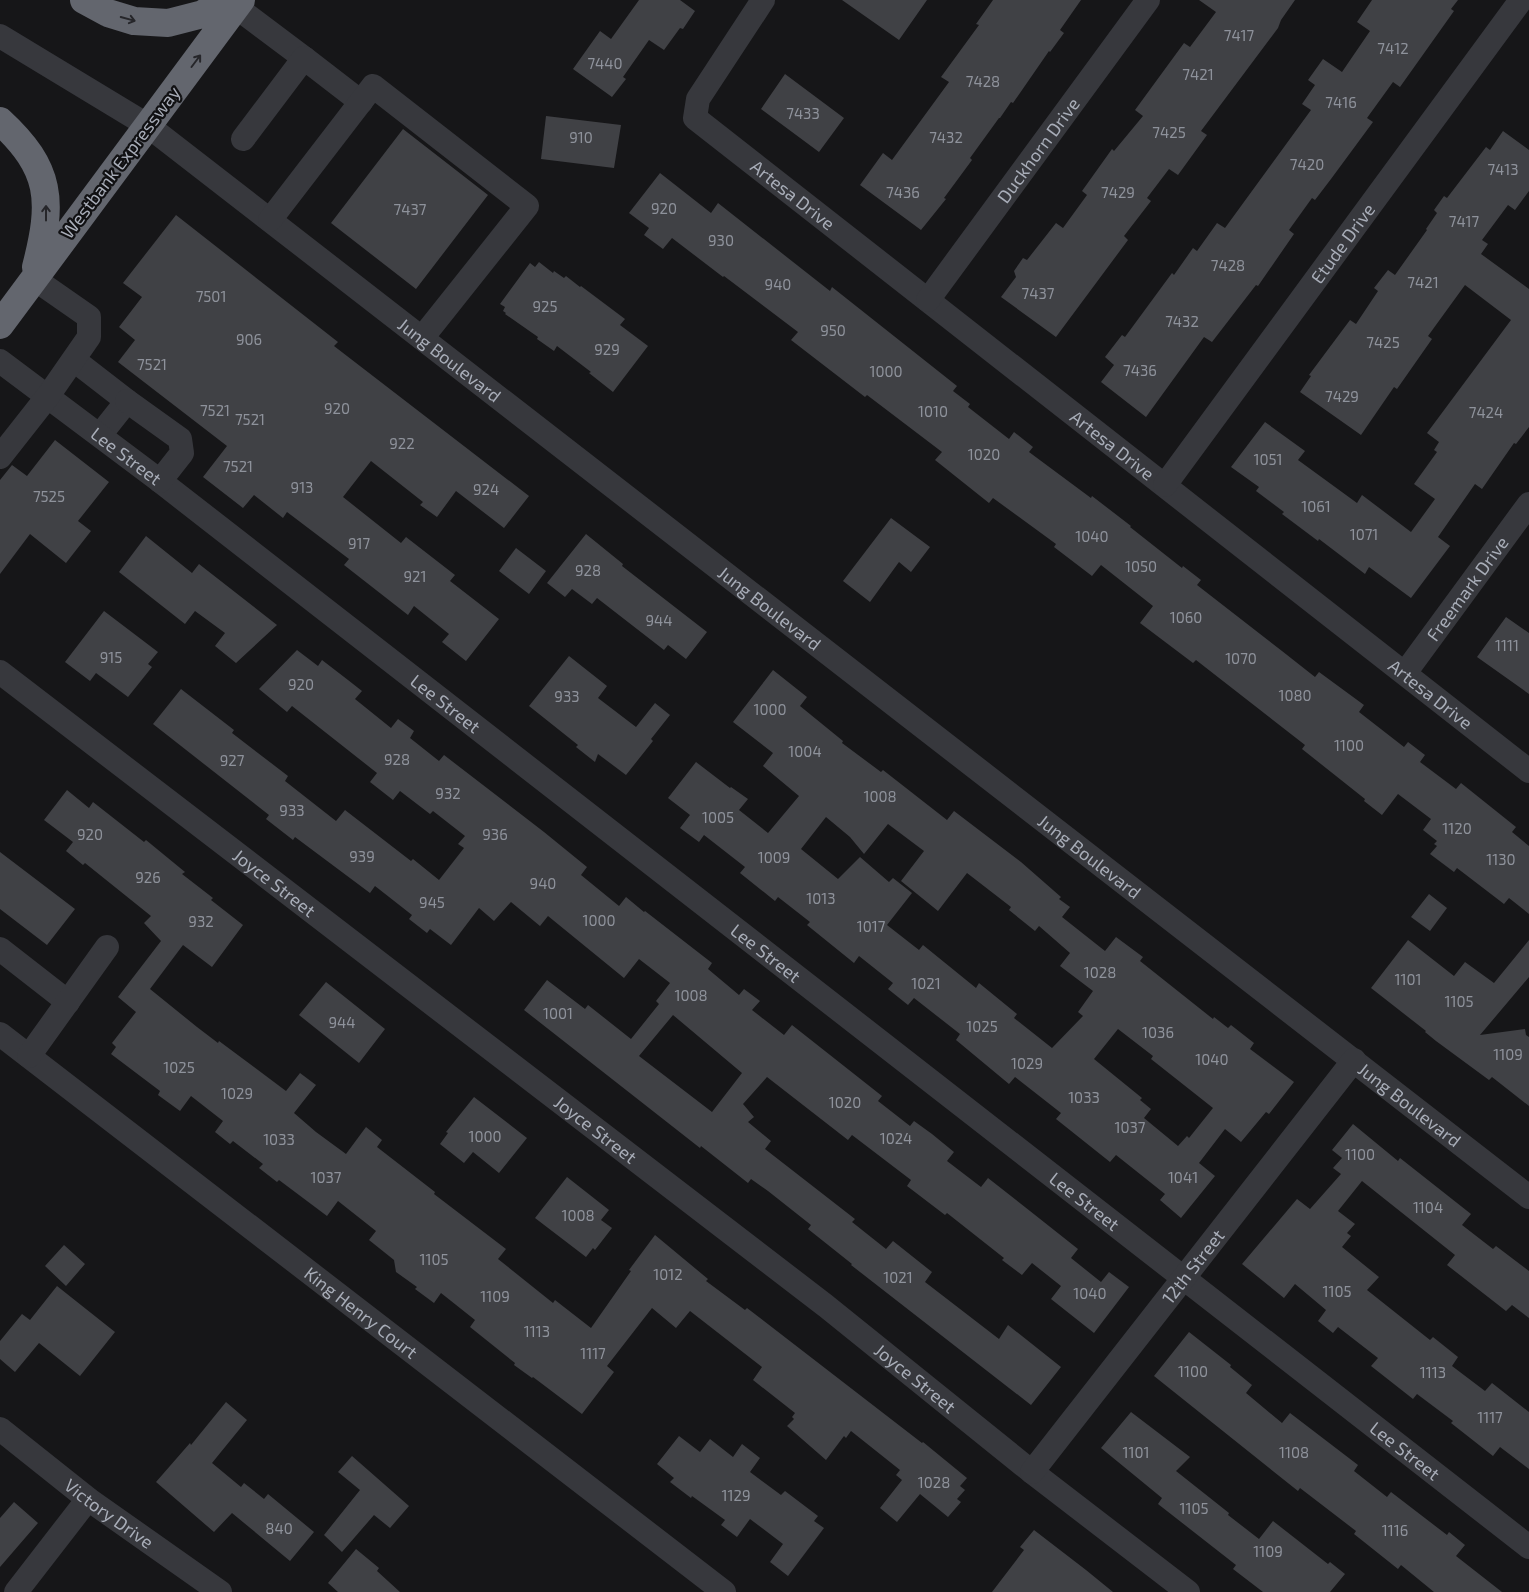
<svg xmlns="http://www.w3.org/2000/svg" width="1529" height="1592" viewBox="0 0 1529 1592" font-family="'Exo 2',sans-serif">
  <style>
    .building { fill: #404145; fill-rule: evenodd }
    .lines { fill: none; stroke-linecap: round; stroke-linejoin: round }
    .minor { stroke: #37383d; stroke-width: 24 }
    .highway { stroke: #63666e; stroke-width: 28 }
    .oneway { stroke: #26262a }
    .labels { text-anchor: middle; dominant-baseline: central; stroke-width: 4.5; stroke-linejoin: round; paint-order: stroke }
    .number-label { font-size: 15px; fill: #8e929b }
    .street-label { font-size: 18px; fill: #a8adb8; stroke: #111113 }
  </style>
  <rect width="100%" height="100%" fill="#161618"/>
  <path class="building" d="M639,0H680L695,11L683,29L680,28L664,50L649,40L623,77L626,79L612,97L573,69L600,31L611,39Z
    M842,0H927L899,40Z
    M993,0H1081L1060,30L1064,33L1050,52L1049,51L1013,103L1011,102L1000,118H999L970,158L972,160L944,198L946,199L921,230L860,185L883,153L892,160L949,82L941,77L979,25L976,24Z
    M1199,0H1295L1281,20L1278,28L1201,131L1207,135L1178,175L1169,169L1147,198L1151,201L1124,236L1128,240L1056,337L1001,297L1016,277L1014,271L1023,258L1027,260L1056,223L1063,228L1087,195L1082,191L1112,149L1114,151L1143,116L1135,110L1184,43L1190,47L1216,12Z
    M1372,0H1458L1451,9L1454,11L1400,87L1393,82L1367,118L1373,122L1331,179L1315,200L1312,198L1289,230L1294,234L1258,286L1256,285L1212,342L1204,337L1146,417L1101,382L1114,365L1105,357L1122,335L1125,337L1172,273L1174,275L1193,248L1197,251L1217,223L1225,228L1311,110L1302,104L1315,85L1308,80L1323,59L1342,72L1370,31L1357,22Z
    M785,74L844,118L819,152L761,109Z
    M546,116L621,125L614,168L541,159Z
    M403,129L488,195L416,289L331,223Z
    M1503,131L1529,150V191L1515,210L1508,205L1482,240L1488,244L1481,254L1529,289V427L1516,444L1514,443L1482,489L1475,484L1438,537L1450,546L1411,598L1369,567L1365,574L1319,539L1318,541L1282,514L1284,512L1256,491L1259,487L1231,467L1265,422L1305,451L1298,460L1357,503L1362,495L1411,532L1435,499L1414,484L1437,452L1434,450L1439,442L1427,433L1511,320L1465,285L1428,336L1432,339L1397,389L1394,387L1361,435L1300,392L1311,376L1309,375L1350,320L1356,324L1378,291L1374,288L1388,270L1395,275L1427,230L1426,229L1437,213L1434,210L1444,196L1447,198L1486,147L1490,150Z
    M660,173L711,213L718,203L830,291L832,287L957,386L953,391L970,404L968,407L1009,439L1014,432L1033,447L1029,452L1091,498L1092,496L1131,526L1130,527L1182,568L1183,566L1201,580L1197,585L1282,651L1315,677L1319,672L1364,705L1359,712L1404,747L1408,742L1425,755L1420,762L1456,789L1461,783L1516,827L1512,832L1529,846V914L1509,898L1504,904L1457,868L1454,872L1430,854L1437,846L1434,844L1437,841L1423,830L1431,819L1398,794L1382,815L1364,801L1365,799L1302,749L1305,745L1196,660L1193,663L1140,623L1153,606L1101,565L1092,576L1054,547L1056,544L993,498L989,503L935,460L942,452L867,395L865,397L791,340L798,332L724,276L723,277L672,238L663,249L644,235L649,228L629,213Z
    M176,215L338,342L334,346L529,496L504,528L456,491L437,517L420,505L423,502L371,461L343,497L401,543L406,537L455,575L450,581L499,619L466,661L442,642L449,634L414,606L408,615L344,565L349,559L287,512L283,518L254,495L243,508L203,477L227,446L118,362L135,340L119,327L142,297L123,283Z
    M539,262L553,273L554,271L564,278L566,276L580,287L581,286L625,319L620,325L648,346L613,392L589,373L591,372L557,346L554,351L537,339L538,337L505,314L506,313L503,311L505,307L500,304L530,263L535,267Z
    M55,440L109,482L78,521L91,531L66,563L30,534L0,574V480L12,465L27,476Z
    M891,518L930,547L911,572L899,562L870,602L843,581Z
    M586,534L623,564L622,566L707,632L686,659L668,645L664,650L597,598L592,604L572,589L565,597L547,583Z
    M146,536L192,573L199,564L277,625L236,663L215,646L225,633L195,611L185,624L119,572Z
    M516,548L546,571L529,594L499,571Z
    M104,611L158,652L148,664L152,667L128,697L96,673L90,681L65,662Z
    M1506,617L1529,633V694L1477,657Z
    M297,650L318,666L322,660L348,680L362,691L355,699L391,728L398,719L414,731L410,738L439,761L444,755L544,832L587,867L581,875L619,906L626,897L644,912L645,911L712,963L708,969L739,995L744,989L760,1001L752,1010L784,1035L792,1025L882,1096L878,1101L910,1126L914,1121L932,1134L954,1152L947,1161L981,1187L988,1178L1030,1211L1078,1249L1071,1258L1101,1282L1109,1272L1129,1287L1094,1333L1051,1299L1061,1286L1032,1263L1022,1275L1002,1260L1004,1258L947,1213L945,1215L907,1186L911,1180L852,1135L848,1140L767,1077L743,1104L754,1117L748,1122L771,1141L765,1149L855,1219L852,1222L886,1249L893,1241L932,1272L925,1282L999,1339L1008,1325L1061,1367L1031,1405L851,1265L852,1264L808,1229L811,1225L768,1191L751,1179L748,1183L701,1146L700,1148L524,1010L547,980L585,1009L588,1005L631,1039L659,1004L656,1001L670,983L639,959L624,978L548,916L540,926L511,902L494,921L479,908L451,945L430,929L427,933L409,919L412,915L375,886L370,893L295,837L293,840L266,819L269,815L153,724L181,689L234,730L232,733L288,776L285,781L336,821L345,810L411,861L413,859L439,880L464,848L458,844L465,836L433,811L430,814L400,791L393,800L370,782L377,773L292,706L287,712L259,689ZM673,1015L742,1073L712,1112L639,1056Z
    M569,656L607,686L598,698L636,727L655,703L670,715L651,739L653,741L626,775L598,754L595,762L576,747L578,745L529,706Z
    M773,670L807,697L800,706L843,741L842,743L881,772L883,770L947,820L954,811L1021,862L1061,897L1059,899L1070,907L1062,917L1105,951L1116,937L1143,957L1140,961L1213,1019L1214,1017L1228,1028L1231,1025L1254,1043L1250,1049L1294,1082L1269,1114L1266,1112L1241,1142L1225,1129L1199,1163L1215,1176L1181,1218L1160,1200L1165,1194L1116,1155L1110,1162L1056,1119L1061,1113L1015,1077L1009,1084L956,1040L960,1034L914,998L908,1005L888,989L893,983L859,956L854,963L807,925L810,922L778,897L775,901L740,873L745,867L704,835L699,842L680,828L690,815L668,798L696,762L730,788L731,787L748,799L739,810L768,833L799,796L763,766L773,753L733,722ZM826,817L850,837L864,854L888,824L924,851L901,881L938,911L967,873L1011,907L1009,910L1035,931L1039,926L1070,953L1060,966L1093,991L1078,1012L1083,1016L1052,1048L1014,1018L1017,1014L979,983L976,988L923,945L919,950L887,925L912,893L893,878L889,882L860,857L838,879L801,849ZM1118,1029L1153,1056L1151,1059L1213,1108L1189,1138L1187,1136L1178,1146L1144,1118L1151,1109L1140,1100L1142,1098L1094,1059Z
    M67,790L89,808L93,802L144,842L146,840L185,872L182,874L213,898L211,900L243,925L212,967L183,945L150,989L197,1027L218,1043L219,1041L286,1091L300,1073L316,1085L294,1113L316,1132L346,1154L366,1127L382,1140L377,1147L435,1192L434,1194L506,1249L498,1259L553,1303L555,1300L591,1328L631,1271L629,1270L655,1235L708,1279L706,1281L745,1310L747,1308L922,1443L923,1442L967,1478L960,1486L965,1490L957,1499L961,1502L948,1517L920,1494L897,1522L880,1508L902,1480L896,1475L900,1470L851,1431L846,1438L844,1436L826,1460L787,1426L794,1419L792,1417L795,1413L753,1380L762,1367L690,1311L676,1328L652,1308L607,1366L614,1372L582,1414L533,1377L532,1378L514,1365L515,1363L470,1327L475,1320L441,1293L434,1303L415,1289L417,1287L396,1272L394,1260L369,1240L376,1231L338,1201L327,1216L279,1180L277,1182L259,1168L263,1164L233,1141L230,1144L215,1132L223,1121L191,1096L180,1111L158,1095L160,1091L111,1054L116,1047L112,1043L136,1012L118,997L161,941L144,923L151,916L85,863L83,865L66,851L73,842L44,820Z
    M0,852L75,909L47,945L0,909Z
    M1429,894L1447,908L1430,931L1411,917Z
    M1408,940L1454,976L1465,962L1494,983L1529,940V977L1480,1035L1525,1029L1526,1035L1529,1037V1106L1492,1077L1489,1080L1436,1041L1425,1032L1426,1031L1371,988Z
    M326,982L385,1029L359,1063L299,1015Z
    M474,1097L527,1138L499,1173L473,1152L464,1163L440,1144L448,1133L446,1132Z
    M1353,1124L1398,1161L1400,1158L1471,1214L1462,1225L1493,1249L1496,1246L1529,1271V1318L1512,1305L1506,1311L1447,1265L1455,1255L1362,1181L1338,1211L1355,1224L1347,1233L1351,1236L1342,1247L1379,1277L1367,1290L1430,1340L1433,1337L1458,1357L1452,1366L1485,1391L1492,1383L1529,1412V1469L1500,1447L1493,1456L1451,1423L1453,1421L1417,1394L1413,1399L1371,1366L1378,1358L1338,1327L1333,1333L1318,1321L1326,1310L1295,1284L1284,1298L1242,1264L1297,1199L1310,1209L1341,1174L1333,1168L1342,1158L1332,1150Z
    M567,1177L609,1210L601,1220L612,1228L595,1250L593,1248L586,1257L535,1218Z
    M64,1245L85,1264L66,1286L45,1266Z
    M57,1286L115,1332L80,1376L39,1343L15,1372L0,1359V1341L22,1314L30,1320Z
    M1189,1332L1231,1365L1230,1367L1252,1385L1246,1393L1282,1423L1290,1413L1358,1465L1354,1471L1387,1497L1391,1492L1447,1535L1449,1532L1465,1545L1456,1556L1502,1592H1434L1401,1565L1398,1569L1354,1534L1356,1531L1300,1488L1298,1491L1154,1376Z
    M226,1402L247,1420L212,1463L241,1487L244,1483L264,1499L268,1494L314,1532L290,1561L232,1513L214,1532L156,1482L190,1443L191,1445Z
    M1131,1412L1190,1457L1176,1471L1229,1513L1228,1515L1259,1539L1273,1521L1328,1564L1330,1562L1345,1574L1330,1592H1263L1233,1569L1236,1565L1158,1504L1162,1498L1101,1448Z
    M679,1436L700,1452L710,1439L733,1457L742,1444L760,1458L750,1472L781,1495L785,1491L818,1516L814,1521L824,1528L788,1576L770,1562L783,1544L750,1519L737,1537L721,1525L725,1520L692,1496L691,1498L670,1482L674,1478L657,1464Z
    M352,1456L409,1506L390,1528L374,1515L342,1552L324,1535L360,1490L338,1472Z
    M14,1502L38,1523L0,1567V1518Z
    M1034,1530L1086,1570L1113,1592H992L1024,1550L1020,1547Z
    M356,1549L379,1568L377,1571L400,1592H338L328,1583Z"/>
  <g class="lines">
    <g class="minor">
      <path id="s1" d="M763,0L698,99L695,118L1529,771"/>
      <path d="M236,7L304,58"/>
      <path id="s2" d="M0,36L147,125L1529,1197"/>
      <path d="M243,139L304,58L361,102"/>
      <path d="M270,220L373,86L527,206L422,338"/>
      <path id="s3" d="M928,300L1148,0"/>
      <path d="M74,360L127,401L100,435"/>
      <path id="s4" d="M0,361L160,481L1529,1547"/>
      <path d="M127,401L180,439L182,453L160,481"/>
      <path d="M0,457L48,396L89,337V317L33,278"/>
      <path id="s5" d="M1165,485L1521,0"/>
      <path id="s6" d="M0,672L826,1306L1032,1472L1188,1592"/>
      <path id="s7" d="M1405,673L1529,504"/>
      <path d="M0,949L68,1002"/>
      <path id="s8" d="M0,1034L724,1592"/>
      <path d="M29,1056L107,947"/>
      <path id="s9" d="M0,1429L88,1499L220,1592"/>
      <path id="s10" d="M1032,1472L1354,1060"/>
      <path d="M16,1592L88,1499"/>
    </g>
    <path class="highway" d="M84,0L108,13L134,21L168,23L203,14L224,0
      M0,121C52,169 53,201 36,267
      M0,325L241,0"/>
  </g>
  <defs><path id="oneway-shaft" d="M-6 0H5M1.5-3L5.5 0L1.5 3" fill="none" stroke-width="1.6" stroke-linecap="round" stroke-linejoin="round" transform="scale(1.25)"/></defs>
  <g class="oneway">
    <use href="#oneway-shaft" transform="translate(128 19) rotate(15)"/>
    <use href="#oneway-shaft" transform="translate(196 61) rotate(-53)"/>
    <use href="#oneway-shaft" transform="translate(46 213) rotate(-90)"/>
  </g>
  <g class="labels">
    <g class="number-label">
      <text x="1239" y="35">7417</text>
      <text x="1393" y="48">7412</text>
      <text x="605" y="63">7440</text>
      <text x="1198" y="74">7421</text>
      <text x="983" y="81">7428</text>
      <text x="1341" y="102">7416</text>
      <text x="803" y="113">7433</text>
      <text x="1169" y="132">7425</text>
      <text x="581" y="137">910</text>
      <text x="946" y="137">7432</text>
      <text x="1307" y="164">7420</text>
      <text x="1503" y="169">7413</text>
      <text x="903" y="192">7436</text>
      <text x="1118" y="192">7429</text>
      <text x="664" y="208">920</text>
      <text x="410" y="209">7437</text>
      <text x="1464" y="221">7417</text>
      <text x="721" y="240">930</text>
      <text x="1228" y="265">7428</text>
      <text x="1423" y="282">7421</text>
      <text x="778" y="284">940</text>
      <text x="1038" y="293">7437</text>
      <text x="211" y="296">7501</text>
      <text x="545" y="306">925</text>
      <text x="1182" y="321">7432</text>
      <text x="833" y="330">950</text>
      <text x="249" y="339">906</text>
      <text x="1383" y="342">7425</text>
      <text x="607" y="349">929</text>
      <text x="152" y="364">7521</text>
      <text x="1140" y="370">7436</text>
      <text x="886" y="371">1000</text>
      <text x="1342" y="396">7429</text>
      <text x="337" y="408">920</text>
      <text x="215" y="410">7521</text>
      <text x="933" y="411">1010</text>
      <text x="1486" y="412">7424</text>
      <text x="250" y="419">7521</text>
      <text x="402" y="443">922</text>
      <text x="984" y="454">1020</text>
      <text x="1268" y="459">1051</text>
      <text x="238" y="466">7521</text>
      <text x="302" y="487">913</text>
      <text x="486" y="489">924</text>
      <text x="49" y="496">7525</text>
      <text x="1316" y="506">1061</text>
      <text x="1364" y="534">1071</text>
      <text x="1092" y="536">1040</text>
      <text x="359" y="543">917</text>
      <text x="1141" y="566">1050</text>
      <text x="588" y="570">928</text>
      <text x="415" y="576">921</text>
      <text x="1186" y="617">1060</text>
      <text x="659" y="620">944</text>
      <text x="1507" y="645">1111</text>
      <text x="111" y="657">915</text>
      <text x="1241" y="658">1070</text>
      <text x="301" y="684">920</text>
      <text x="1295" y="695">1080</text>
      <text x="567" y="696">933</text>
      <text x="770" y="709">1000</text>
      <text x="1349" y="745">1100</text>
      <text x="805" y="751">1004</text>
      <text x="397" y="759">928</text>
      <text x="232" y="760">927</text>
      <text x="448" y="793">932</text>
      <text x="880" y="796">1008</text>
      <text x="292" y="810">933</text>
      <text x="718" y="817">1005</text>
      <text x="1457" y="828">1120</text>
      <text x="90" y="834">920</text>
      <text x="495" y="834">936</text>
      <text x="362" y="856">939</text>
      <text x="774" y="857">1009</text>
      <text x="1501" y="859">1130</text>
      <text x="148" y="877">926</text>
      <text x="543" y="883">940</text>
      <text x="821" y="898">1013</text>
      <text x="432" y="902">945</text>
      <text x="599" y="920">1000</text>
      <text x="201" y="921">932</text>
      <text x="871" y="926">1017</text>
      <text x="1100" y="972">1028</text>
      <text x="1408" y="979">1101</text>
      <text x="926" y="983">1021</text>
      <text x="691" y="995">1008</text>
      <text x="1459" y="1001">1105</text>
      <text x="558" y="1013">1001</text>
      <text x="342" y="1022">944</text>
      <text x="982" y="1026">1025</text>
      <text x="1158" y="1032">1036</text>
      <text x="1508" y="1054">1109</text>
      <text x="1212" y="1059">1040</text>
      <text x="1027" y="1063">1029</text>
      <text x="179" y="1067">1025</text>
      <text x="237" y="1093">1029</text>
      <text x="1084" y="1097">1033</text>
      <text x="845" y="1102">1020</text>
      <text x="1130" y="1127">1037</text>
      <text x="485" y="1136">1000</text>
      <text x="896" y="1138">1024</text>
      <text x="279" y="1139">1033</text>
      <text x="1360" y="1154">1100</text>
      <text x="326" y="1177">1037</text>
      <text x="1183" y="1177">1041</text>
      <text x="1428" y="1207">1104</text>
      <text x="578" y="1215">1008</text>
      <text x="434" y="1259">1105</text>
      <text x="668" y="1274">1012</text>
      <text x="898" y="1277">1021</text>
      <text x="1337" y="1291">1105</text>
      <text x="1090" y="1293">1040</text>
      <text x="495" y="1296">1109</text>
      <text x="537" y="1331">1113</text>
      <text x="593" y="1353">1117</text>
      <text x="1193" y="1371">1100</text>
      <text x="1433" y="1372">1113</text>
      <text x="1490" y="1417">1117</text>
      <text x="1136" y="1452">1101</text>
      <text x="1294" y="1452">1108</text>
      <text x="934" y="1482">1028</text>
      <text x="736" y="1495">1129</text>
      <text x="1194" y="1508">1105</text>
      <text x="279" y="1528">840</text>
      <text x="1395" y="1530">1116</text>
      <text x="1268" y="1551">1109</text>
    </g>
    <g class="street-label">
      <text stroke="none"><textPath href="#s3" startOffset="186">Duckhorn Drive</textPath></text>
      <text transform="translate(120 162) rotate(-53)">Westbank Expressway</text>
      <text stroke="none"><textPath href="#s1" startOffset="262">Artesa Drive</textPath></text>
      <text stroke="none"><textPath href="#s5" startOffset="300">Etude Drive</textPath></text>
      <text stroke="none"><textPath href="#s2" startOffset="555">Jung Boulevard</textPath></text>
      <text stroke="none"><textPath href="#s1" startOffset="668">Artesa Drive</textPath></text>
      <text stroke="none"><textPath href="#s4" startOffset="158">Lee Street</textPath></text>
      <text stroke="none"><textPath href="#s7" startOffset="105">Freemark Drive</textPath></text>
      <text stroke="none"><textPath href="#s2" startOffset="960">Jung Boulevard</textPath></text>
      <text stroke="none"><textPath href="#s1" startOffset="1072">Artesa Drive</textPath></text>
      <text stroke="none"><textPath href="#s4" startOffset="562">Lee Street</textPath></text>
      <text stroke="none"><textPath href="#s2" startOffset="1365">Jung Boulevard</textPath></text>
      <text stroke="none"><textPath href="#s6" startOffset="346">Joyce Street</textPath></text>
      <text stroke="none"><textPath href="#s4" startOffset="968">Lee Street</textPath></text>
      <text stroke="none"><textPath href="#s2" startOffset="1770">Jung Boulevard</textPath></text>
      <text stroke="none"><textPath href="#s6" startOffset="751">Joyce Street</textPath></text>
      <text stroke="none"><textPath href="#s4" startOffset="1372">Lee Street</textPath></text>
      <text stroke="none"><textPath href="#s10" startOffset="261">12th Street</textPath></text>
      <text stroke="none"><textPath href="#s8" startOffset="456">King Henry Court</textPath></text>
      <text stroke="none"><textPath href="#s6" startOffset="1156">Joyce Street</textPath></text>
      <text stroke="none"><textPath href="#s4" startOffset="1778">Lee Street</textPath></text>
      <text stroke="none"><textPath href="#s9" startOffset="138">Victory Drive</textPath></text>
    </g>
  </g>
</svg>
